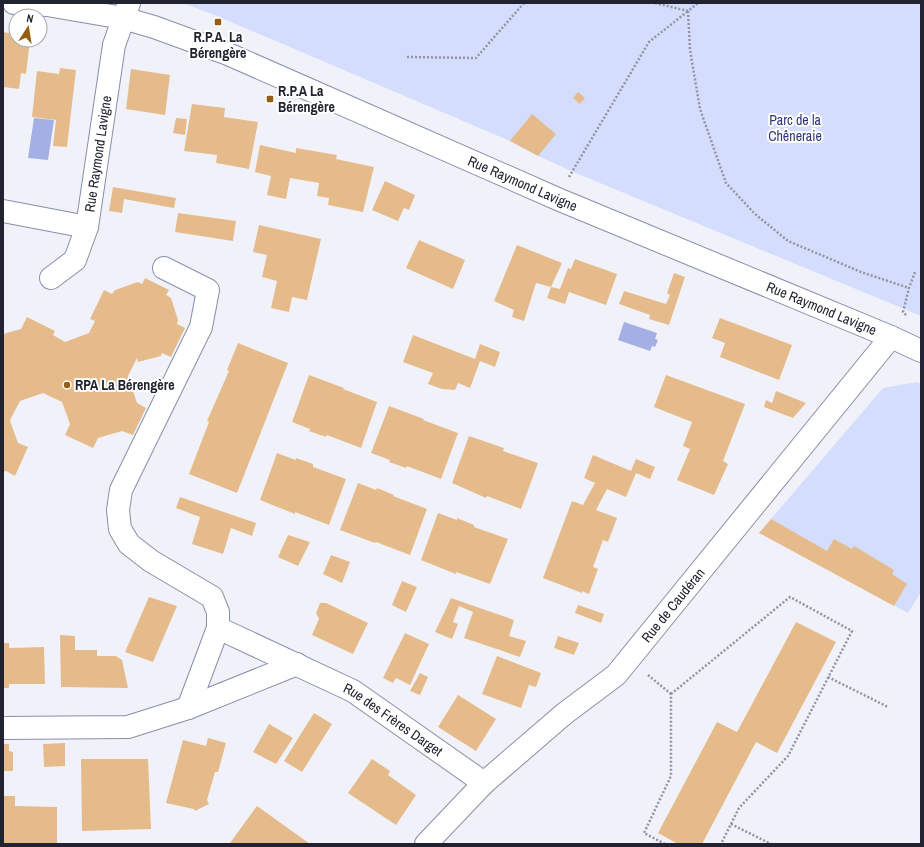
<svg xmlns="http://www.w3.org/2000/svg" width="924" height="847" viewBox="0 0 924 847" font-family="'Archivo Narrow',sans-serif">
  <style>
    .green { fill: #d5ddff }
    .water { fill: #a3afe5 }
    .building { fill: #e6bb8c }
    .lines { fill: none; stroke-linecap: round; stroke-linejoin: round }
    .minor-casing { stroke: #878eae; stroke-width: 24 }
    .path { stroke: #92949d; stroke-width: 2.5; stroke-dasharray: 2 2; stroke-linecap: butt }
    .minor { stroke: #fff; stroke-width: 22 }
    .poi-dot { fill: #945f14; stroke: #fff; stroke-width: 1.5 }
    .labels { text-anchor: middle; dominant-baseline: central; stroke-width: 4; stroke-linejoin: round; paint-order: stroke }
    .poi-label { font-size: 14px; font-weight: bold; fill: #212430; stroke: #fff; text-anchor: start }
    .park-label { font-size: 14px; fill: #2f3576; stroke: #fff }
    .street-label { font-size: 14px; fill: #212430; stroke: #fff }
  </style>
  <rect width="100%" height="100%" fill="#f1f2f9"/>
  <path class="green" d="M182,3H921V316L571,171L538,156L510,141L217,16Z
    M917,382L921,384V592L908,613L759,533L883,388Z"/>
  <path class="water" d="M34,118L54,120L48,160L28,158Z
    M624,322L657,333L655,339L658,340L655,347L652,346L650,351L618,340Z"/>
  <path class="building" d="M3,32L16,34V40H30L26,74L21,73L19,89L3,87Z
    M60,68L76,70L67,147L53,146L56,120L32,117L37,71L59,74Z
    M131,69L170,75L165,115L126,109Z
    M578,92L585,98L580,104L573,98Z
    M192,104L225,108L224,117L258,122L249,169L216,163L217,155L184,151Z
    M532,114L556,134L538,156L510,141Z
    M176,118L187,119L185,135L173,133Z
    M260,145L296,153V148L337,155L336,159L374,167L363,212L328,205L329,198L317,196L319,183L290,178L286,199L267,195L271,176L255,172Z
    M385,181L415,195L409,210L404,208L398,221L372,210Z
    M113,187L176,198L174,208L124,199L122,213L109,211Z
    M178,213L236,221L233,241L175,232Z
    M259,225L321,239L307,300L292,297L289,312L271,308L277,281L262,277L267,255L253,252Z
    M419,240L465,260L453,289L406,268Z
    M517,245L562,263L551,287L536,283L524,321L512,317L514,310L494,301Z
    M575,259L617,274L606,305L569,292L565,304L547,298L551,287L560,289L568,268L571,269Z
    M674,273L685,277L669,325L649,319L650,315L619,304L624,291L666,304L670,295L667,293Z
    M145,278L169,290L166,295L171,298L178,320L177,324L185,328L171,357L162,353L161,356L138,362L137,358L128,376L137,403L146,408L133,435L122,431L98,438L93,448L65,435L70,424L62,402L43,393L20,401L11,418L10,421L18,443L28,447L15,476L6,471L3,472V334L21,329L27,317L55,331L53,335L65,342L89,333L95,321L90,319L104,290L112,294L115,290L138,282L142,284Z
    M720,318L792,345L779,380L720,357L725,343L712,338Z
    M413,335L475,359L480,344L500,352L495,367L480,361L470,388L458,383L455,390L442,389L428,384L433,373L403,362Z
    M238,343L288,363L237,493L189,474L209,422L207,421L229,371L227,370Z
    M309,375L344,388L343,389L377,402L361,448L327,435L326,437L309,431L310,429L292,422Z
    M666,375L745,404L723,461L728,464L714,495L677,480L690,449L683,446L692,422L654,407Z
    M776,391L806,403L793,418L764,407L766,400L772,403Z
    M389,406L424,419L423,420L458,433L441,479L407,466L406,468L389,462L390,460L371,453Z
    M469,436L504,448L503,451L538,463L521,509L487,496L486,498L452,483Z
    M277,453L296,460V458L313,464V467L346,479L329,525L295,512V514L260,500Z
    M593,455L631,471L636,459L655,467L650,479L636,473L626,497L607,489L596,510L617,518L608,542L603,540L593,567L598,569L589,594L582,591V593L543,578L572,501L583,505L595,483L584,478Z
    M358,483L376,490L377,488L394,495L393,496L427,509L410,555L376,542L375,543L340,530Z
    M180,497L256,523L252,536L231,528L223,554L192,544L200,517L176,508Z
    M438,513L457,520V518L474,525V527L508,539L490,584L456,572V574L421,560Z
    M771,519L827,551L834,539L852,549L854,546L894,570L892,574L907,584L894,606L759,533Z
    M288,535L310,542L298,566L278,557Z
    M331,555L350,562L342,583L323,574Z
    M402,581L417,587L406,612L392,605Z
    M149,597L177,606L153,662L125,652Z
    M451,598L514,620L509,636L526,641L520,657L464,638L473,612L459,606L453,622L458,624L452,639L435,632Z
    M320,603H326L368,623L353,654L312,635L319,619L316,613Z
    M578,605L604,614L601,623L575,613Z
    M796,622L836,642L777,753L756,742L702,844H678L658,833L717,722L737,732Z
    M405,633L429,644L410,685L396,678L393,683L383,678Z
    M60,635L75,636V650H97V656H116L122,660L128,688L61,687Z
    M558,636L579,643L574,655L554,648Z
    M3,643H9V648L44,647L45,684H9V688H3Z
    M497,656L541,673L536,687L529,685L521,708L482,694Z
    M420,673L428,677L420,695L410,691Z
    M458,695L496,719L476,751L438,727Z
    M314,713L332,724L302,772L284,761Z
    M269,724L293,738L276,764L253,752Z
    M208,738L226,743L218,772H215L207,800L209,804L195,811L194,809L166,803L183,740L206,746Z
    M65,743V766L44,767L43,744Z
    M3,744H9V751L13,752V771H3Z
    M81,759H148L151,829L82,831Z
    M372,759L390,771L388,775L416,795L396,825L348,793Z
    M3,796H15V806L57,807V844H3Z
    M257,806L310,844H232L230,843Z"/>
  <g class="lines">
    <g class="minor-casing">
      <g id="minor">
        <path id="s1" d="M14,3L47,5L123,18L154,27L228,54L560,200L891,337L921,351"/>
        <path d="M3,211L87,227"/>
        <path d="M164,268L208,290L201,327L121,490L118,510L120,529L129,544L151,561L212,597L218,612V628L188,708"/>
        <path id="s2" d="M51,278L75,260L87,227L114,45L129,3"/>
        <path id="s3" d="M218,628L353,691L484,783"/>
        <path d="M3,728L128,727L188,708L297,664"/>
        <path id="s4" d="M426,844L484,783L564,714L616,675L891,337"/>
      </g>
    </g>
    <path class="path" d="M655,3L688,11L698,3
      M688,11L690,50L700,109L726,183L755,214L788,241L861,272L909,288
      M407,57L476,58L524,3
      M569,177L649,42L688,11
      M906,315L903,312L909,288L915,272
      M648,675L671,694
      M828,677L888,707
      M671,694L790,597L852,631L788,756L739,808L721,844
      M731,824L771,844
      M665,844L644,833L671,776V694"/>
    <use href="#minor" class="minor"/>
  </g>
  <g class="poi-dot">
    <rect x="214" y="18" width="8" height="8" rx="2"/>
    <rect x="266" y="95" width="8" height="8" rx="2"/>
    <circle cx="67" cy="385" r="4"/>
  </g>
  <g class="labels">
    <g class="poi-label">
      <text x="218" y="37" text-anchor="middle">R.P.A. La<tspan x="218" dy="16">Bérengère</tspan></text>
      <text x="278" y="91">R.P.A La<tspan x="278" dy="16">Bérengère</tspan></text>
      <text x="75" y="385">RPA La Bérengère</text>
    </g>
    <g class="park-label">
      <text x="795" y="120">Parc de la<tspan x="795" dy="16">Chêneraie</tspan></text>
    </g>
    <g class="street-label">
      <text stroke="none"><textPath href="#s2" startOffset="139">Rue Raymond Lavigne</textPath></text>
      <text stroke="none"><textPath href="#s1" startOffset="543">Rue Raymond Lavigne</textPath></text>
      <text stroke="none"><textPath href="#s1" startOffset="867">Rue Raymond Lavigne</textPath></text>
      <text stroke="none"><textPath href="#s4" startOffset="345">Rue de Caudéran</textPath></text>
      <text stroke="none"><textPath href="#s3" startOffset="198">Rue des Frères Darget</textPath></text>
    </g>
  </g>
  <rect width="924" height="847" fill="none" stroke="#212430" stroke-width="8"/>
  <g transform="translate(28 28) rotate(12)"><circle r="19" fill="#ffffff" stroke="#a6a7ac"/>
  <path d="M0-3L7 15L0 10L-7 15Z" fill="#945f14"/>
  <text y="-6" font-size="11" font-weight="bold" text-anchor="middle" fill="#212430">N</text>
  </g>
</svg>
